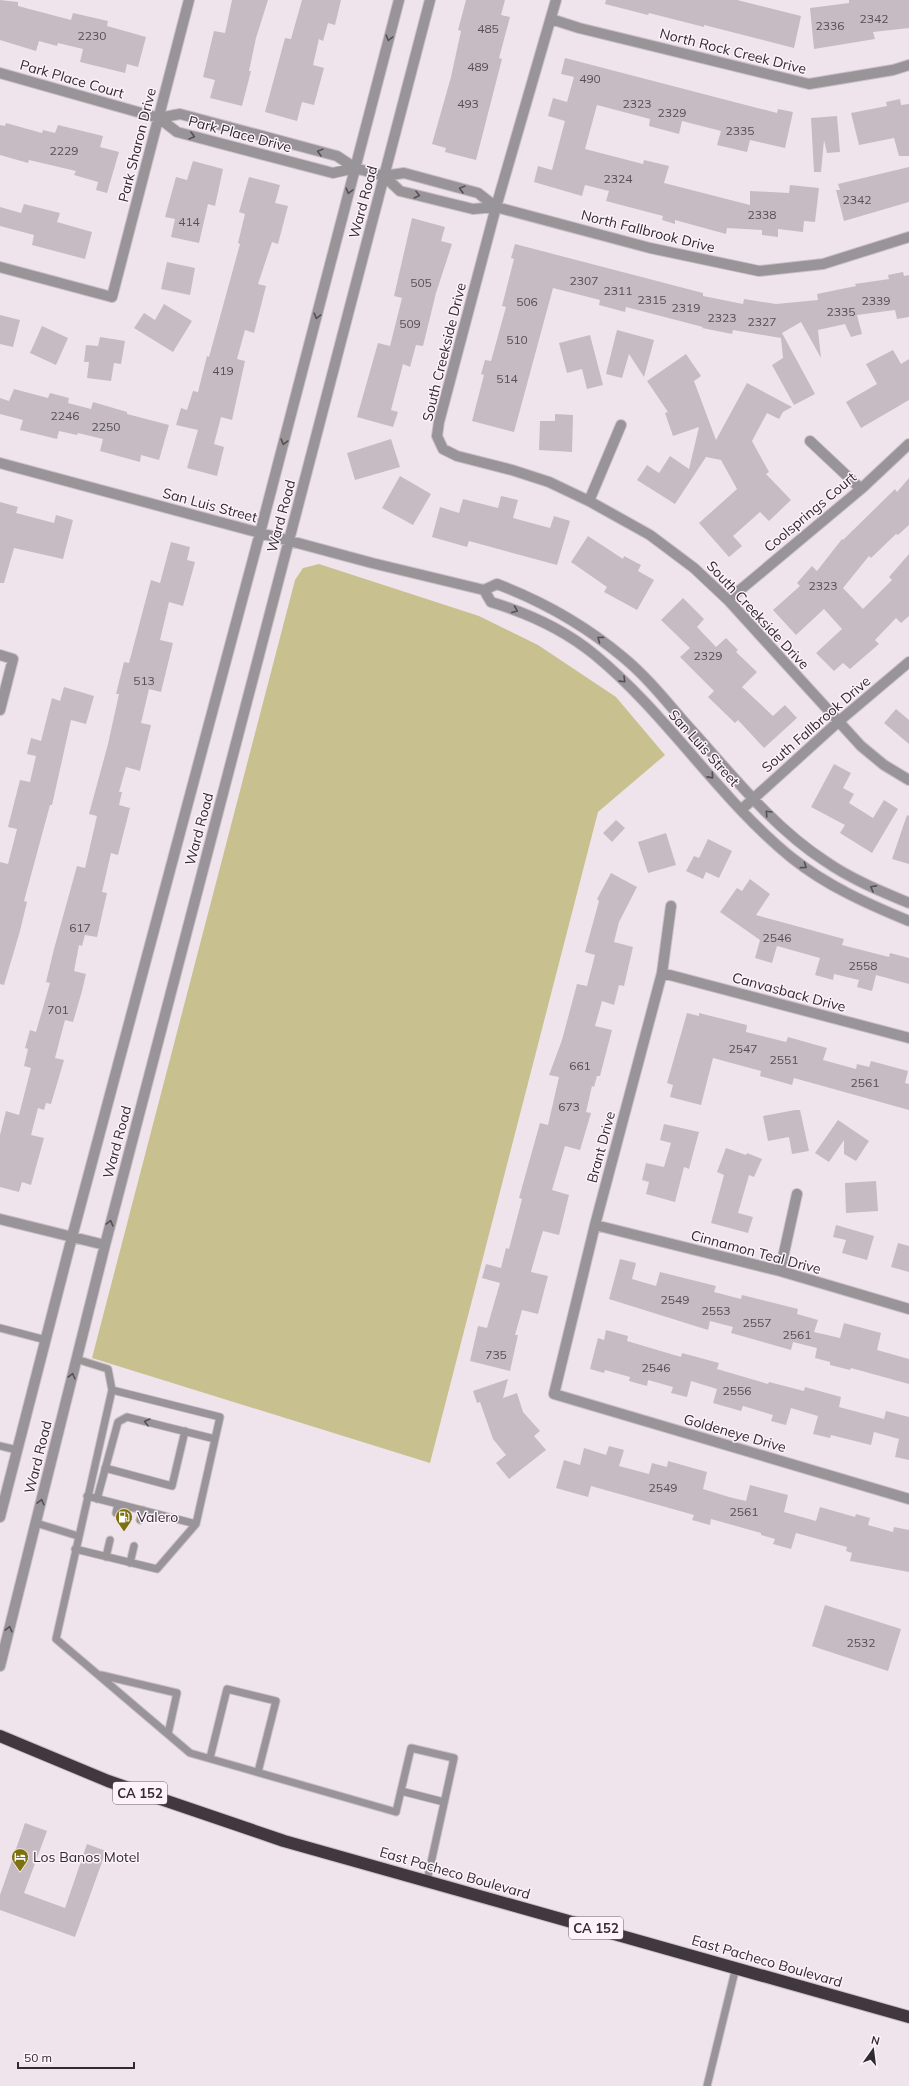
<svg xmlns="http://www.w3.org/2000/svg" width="909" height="2086" viewBox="0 0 909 2086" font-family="Mulish,sans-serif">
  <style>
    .green { fill: #c8c18f }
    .building { fill: #c6bbc3 }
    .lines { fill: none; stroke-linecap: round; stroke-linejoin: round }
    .lane-casing { stroke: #c9bfc6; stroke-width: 9 }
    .street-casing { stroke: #c9bfc6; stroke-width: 12 }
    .highway-casing { stroke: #c9bfc6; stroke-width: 14 }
    .lane { stroke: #989497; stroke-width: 7 }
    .street { stroke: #989497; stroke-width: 10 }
    .highway { stroke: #41383f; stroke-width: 12 }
    .oneway { stroke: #545053 }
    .labels { text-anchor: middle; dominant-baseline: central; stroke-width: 3; stroke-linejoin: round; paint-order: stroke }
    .number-label { font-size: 12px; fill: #554f53 }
    .shield { fill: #fdf1fa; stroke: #6d666b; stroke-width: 1 }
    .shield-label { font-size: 13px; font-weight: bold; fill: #2f2b2e }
    .street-label { font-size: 14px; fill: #2f2b2e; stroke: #fdf1fa }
    .poi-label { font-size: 14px; fill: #2f2b2e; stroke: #fdf1fa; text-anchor: start }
  </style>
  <rect width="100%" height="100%" fill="#efe4ec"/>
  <path class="green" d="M319,564L479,616L538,645L616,697L665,755L598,812L430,1463L92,1358L295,580L303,568Z"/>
  <path class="building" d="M0,0L18,2V6L71,20L73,13L108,21L107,26L146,37L138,67L127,64L125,73L80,62L83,49L58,43L57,46L39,41L36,51L0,40Z
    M232,0H268L256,38L249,71H251L242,106L210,98L215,80L203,77L214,31L225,33Z
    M302,0H341L335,25L328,23L323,41L319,39L313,65L324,68L314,105L302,102L297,121L265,112L285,38L291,39Z
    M466,0H505L501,15L510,17L499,58L502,59L476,160L445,152L446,148L432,144L451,77L461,31L458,30Z
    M606,0H737L801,16L794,48L704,25V27L649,13L648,15L605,4Z
    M849,0H909V28L873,32L875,39L814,49L810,8L849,3Z
    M565,58L777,113L778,109L793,112L785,148L750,140L747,152L717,145L721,131L682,121L679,134L649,126L650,119L597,105L585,149L643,164L644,160L669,166L664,183L750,205V191L789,193L790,185L819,188L815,222L804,221L803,232L778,229V237L762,235V230L727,228L726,234L675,220V224L662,220L663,216L606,201L609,191L585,185L582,196L534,182L538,166L552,170L565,121L548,116L553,98L567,102L574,77L561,74Z
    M900,99L901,105L909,104V156H899L894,138L859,145L851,113L887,106L886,102Z
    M837,116L840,152L827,153L824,140L821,172H814L811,118Z
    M6,123L42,133L43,130L55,133L58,125L103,136L100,147L119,152L107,193L96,190L98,182L74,175L76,171L29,160L28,163L0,155V125L5,126Z
    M193,161L223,169L215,206L208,204L199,243L171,237L175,219L165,217L176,177L187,180Z
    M909,167V202L844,221L836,190H840L838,184Z
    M249,177L280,185L275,203L288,206L278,244L272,242L258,284L266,286L254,333L245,330L237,359L245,361L232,420L221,417L214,444L224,447L217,476L187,468L198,430L176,425L181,408L187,410L193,391L198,392L207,356L209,357L240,244L238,243L245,214L239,212Z
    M24,204L60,213L57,222L92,232L85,259L32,245L34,235L0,226V207L21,213Z
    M412,218L445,227L441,241L452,244L436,293L423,346L416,345L410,367L403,364L391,410L398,412L393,427L357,417L378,343L390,346L402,298L394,296Z
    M515,244L703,293V296L743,304L744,299L776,304L818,300L817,294L856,286L855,284L889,279L888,275L903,272L904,276L909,275V317L897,319L895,310L857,315L862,334L851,337L845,324L818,330L821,358L801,322L782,333L815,394L794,405L772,365L783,358L781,338L733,330L732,334L702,328L703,327L626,307L625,312L599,305L600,300L553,288L514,432L472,421L484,375L481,374L485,360L491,361L506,307L502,306L514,259L511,258Z
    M167,262L195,268L190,295L161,289Z
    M164,304L192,321L173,352L134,328L144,313L155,320Z
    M0,315L20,320L13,347L0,344Z
    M42,326L68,338L56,365L30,353Z
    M617,330L654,340L644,377L629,354L622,378L606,374Z
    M590,335L603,385L587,389L582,369L567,373L559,343Z
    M100,337L125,341L121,364L114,363L111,381L87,378L89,362H84L86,345L98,346Z
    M893,350L901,364L909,359V400L861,428L846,402L877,384L866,364Z
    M686,354L701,376L694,381L716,440L747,383L792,407L783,412L779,419L767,413L752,441L769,472L766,474L791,500L769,521L760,512L733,536L742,546L729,557L699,523L737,489L721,460L706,457L675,504L637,480L647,465L659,473L670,456L689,469L699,427L673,436L665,413L668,412L647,381Z
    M14,389L48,398L50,393L69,398L68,403L91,409L93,402L127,412V414L169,425L159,460L141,455L140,462L100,451L103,439L78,433L77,435L59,431L57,439L20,430L23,420L0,414V398L9,401Z
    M555,414L573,415L572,452L539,450L540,421H555Z
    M391,439L400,467L355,480L347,453Z
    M400,476L431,494L413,525L382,508Z
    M909,478V525L898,535L896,534L871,558L869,556L843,588L863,609L892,580L889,577L909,554V616L901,623L896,618L875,640L879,644L850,669L843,663L834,671L816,653L842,629L824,609L796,635L773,610L800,586L797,583L812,566L817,571L842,539L843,540L895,489L897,492Z
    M501,496L518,500L513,518L550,528L554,516L570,521L557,565L469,541L467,547L432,537L440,507L459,513L463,499L498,508Z
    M0,502L18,507L16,513L54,523L56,515L73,520L63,559L14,548L4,583H0Z
    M588,536L623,559L624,556L641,565L638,571L654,580L637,610L604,592L607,587L571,562Z
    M171,542L190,547L187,560L195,562L183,606L169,602L160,640L173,643L161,692L149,689L141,723L151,725L140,771L126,767L119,792H122L119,805L130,808L118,855L111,853L102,892L107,893L97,937L85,935L82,946L79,945L74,971L86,974L82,991L73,1022L65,1020L55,1058L64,1060L51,1104L46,1103L44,1110L38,1108L31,1135L44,1138L31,1185L22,1182L19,1192L0,1187V1135L6,1111L19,1115L31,1068L24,1066L28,1049L25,1048L30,1030L36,1032L50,983L46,982L54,949L77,866L85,868L97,816L89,814L108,744L119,694H116L124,662L129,663L151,580L160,583Z
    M683,598L704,619L697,627L716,647L726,638L738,650L736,652L757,672L742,687L773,716L785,705L797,718L764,748L738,720L735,723L708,697L714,691L680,657L690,648L661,620Z
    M64,687L94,696L86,724L71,720L52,805H50L24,901L27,902L20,931L4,985L0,984V862L8,864L17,829L8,827L20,780L30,782L36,756L27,754L31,738L41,741L52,698L60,701Z
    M896,709L909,720V744L884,723Z
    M834,764L851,773L843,788L854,794L849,803L873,818L884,800L898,809L872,853L840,833L845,825L811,807Z
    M907,815L909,816V864L892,859Z
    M616,820L625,828L612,842L603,833Z
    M666,833L676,865L648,873L638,842Z
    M708,839L732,851L719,878L706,872L703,879L686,871L694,856L699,858Z
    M611,873L637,887L619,922L614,942L633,947L624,986L619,985L614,1005L602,1001L595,1026L612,1030L600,1076H597L594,1087L592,1086L586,1112L591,1113L580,1150L565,1146L552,1190L569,1195L559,1235L543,1231L538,1247L531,1272L548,1276L538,1314L522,1310L515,1335H518L510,1371L470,1361L478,1326L487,1328L500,1283L482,1278L486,1264L501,1268L506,1248L509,1249L522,1199L519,1198L540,1123L548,1125L559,1077L549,1075L562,1040L577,984L587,986L595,955L585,952L599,901L597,899Z
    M750,879L770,894L756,915L844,939L842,945L889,957L890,953L909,958V984L876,975L872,991L857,987L859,980L834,974L833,980L815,975L820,958L777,946L772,963L755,958L760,940L720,912L737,888L742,891Z
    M687,1013L699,1016V1013L747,1025L746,1032L786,1042L788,1037L827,1048L823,1060L856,1069L857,1064L869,1067L871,1061L908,1071L905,1083L909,1084V1110L794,1078L792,1085L760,1076L761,1071L713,1058L701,1105L670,1097L673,1085L667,1083Z
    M795,1110H800L809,1151L792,1154L789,1137L768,1141L763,1116Z
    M838,1120L869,1141L856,1161L844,1154V1140L829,1162L815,1153Z
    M664,1124L699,1132L689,1169L684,1167L675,1202L646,1194L649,1182L642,1180L646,1163L664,1167L671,1143L660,1140Z
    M726,1148L746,1155L747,1153L762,1159L754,1177L749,1175L738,1213L753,1217L748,1233L711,1223L724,1175L717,1172Z
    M876,1181L878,1211L846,1213L845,1183Z
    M836,1225L874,1236L867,1260L842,1253L846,1240L833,1237Z
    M898,1243L909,1246V1272L891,1267Z
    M620,1259L636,1263L632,1279L656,1286L660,1272L716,1286L714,1292L741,1299L742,1295L798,1309L797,1314L818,1320L814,1332L840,1338L844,1323L881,1333L877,1350L909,1359V1384L851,1368L850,1370L830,1365V1362L815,1358L817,1348L793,1342L791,1350L731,1333L733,1327L710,1321L708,1330L609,1299Z
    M606,1330L628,1336L627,1341L681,1357L682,1353L719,1363L717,1369L768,1384L769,1382L804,1391L805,1387L841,1397L839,1407L884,1419L886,1411L909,1417V1460L895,1457L899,1439L874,1432L871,1445L831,1435L830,1438L813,1434L818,1416L791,1408L786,1425L771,1421L773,1415L743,1406L741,1411L713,1403L717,1389L691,1381L687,1397L671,1393L673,1387L648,1380L647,1386L629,1381L630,1377L605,1370L604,1373L590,1369L598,1338L604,1340Z
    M508,1379L503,1398L517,1393L523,1412L540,1431L534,1436L546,1450L509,1479L496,1463L506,1455L493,1439L480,1402L477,1403L473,1391Z
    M609,1446L624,1450L619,1466L649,1474L652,1463L667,1467L668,1461L707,1472L703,1489L729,1497L746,1501L750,1485L788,1495L784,1512L816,1521L820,1507L855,1517L856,1514L870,1518L868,1525L893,1532L894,1527L909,1530V1572L850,1561L852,1553L846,1551L847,1547L796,1533L791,1549L773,1544L775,1539L761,1535V1533L711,1519L710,1525L692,1520L694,1515L591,1486L588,1497L556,1488L564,1460L580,1465L584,1448L606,1455Z
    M825,1605L901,1629L888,1671L812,1646Z
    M25,1823L47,1831L24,1893L65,1908L87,1844L106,1851L75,1937L0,1910V1895Z"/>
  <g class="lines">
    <g class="lane-casing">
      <path id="lane" d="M0,1328L46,1340
        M76,1359L108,1369L112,1390L56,1639L190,1753L396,1812L411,1748L454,1758L427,1881
        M0,1446L17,1450
        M105,1468L172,1486L185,1431
        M87,1496L196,1524
        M97,1499L118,1422L127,1417L215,1439
        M116,1513L118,1504
        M140,1520L143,1510
        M36,1523L78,1536
        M75,1549L157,1569L196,1524L220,1417L112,1390
        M106,1557L110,1540
        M130,1563L134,1546
        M101,1675L177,1693L168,1734
        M210,1758L227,1689L276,1701L258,1772
        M401,1791L444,1802
        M707,2086L736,1967"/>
    </g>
    <g class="street-casing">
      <path id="street" d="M556,0L496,207L439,422L437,436L443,449L457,456L512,470L549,482L589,501L650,535L694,568L728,600L861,746L884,765L909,780
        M551,19L579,28L809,84L893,70L909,65
        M0,73L159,118L177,132L333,173L355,168
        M159,118L180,114L337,156L355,168L384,176L400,191L473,209L496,207
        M384,176L404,173L478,193L496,207L650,248L759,271L823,264L909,237
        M0,267L112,297L189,0
        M810,441L861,489
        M0,463L372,563L484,590L497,584C544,602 585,625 624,658C647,677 666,701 686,724C729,771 771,826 825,861C851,879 880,891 909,903
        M589,501L621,425
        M484,590L491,602C527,613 565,630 595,655C667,714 720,800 792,858C827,886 868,904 909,921
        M728,600L861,489L909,444
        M0,655L13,659L0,710
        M742,809L838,722L909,662
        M671,906L662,973L595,1225L554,1394L909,1499
        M662,973L909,1038
        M0,1219L105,1245
        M595,1225L780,1271L909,1309
        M780,1271L797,1194
        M0,1517L72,1237L260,533L399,0
        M0,1666L105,1245L430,0"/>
    </g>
    <g class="highway-casing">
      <path id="highway" d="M0,1736L108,1781L284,1841L909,2017"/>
    </g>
    <use href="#lane" class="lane"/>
    <use href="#street" class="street"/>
    <use href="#highway" class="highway"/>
  </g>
  <defs><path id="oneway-chevron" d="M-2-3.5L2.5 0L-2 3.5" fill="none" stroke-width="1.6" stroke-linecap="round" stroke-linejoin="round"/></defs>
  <g class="oneway">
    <use href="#oneway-chevron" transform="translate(389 38) rotate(105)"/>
    <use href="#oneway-chevron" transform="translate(192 136) rotate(15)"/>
    <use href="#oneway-chevron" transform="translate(320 152) rotate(-165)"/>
    <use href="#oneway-chevron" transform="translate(462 189) rotate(-165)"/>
    <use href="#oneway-chevron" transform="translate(349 191) rotate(105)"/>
    <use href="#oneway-chevron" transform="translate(417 195) rotate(14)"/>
    <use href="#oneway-chevron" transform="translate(317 316) rotate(105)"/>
    <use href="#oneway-chevron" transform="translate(284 442) rotate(105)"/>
    <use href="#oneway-chevron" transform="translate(515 610) rotate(22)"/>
    <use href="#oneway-chevron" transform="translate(600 639) rotate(-144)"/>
    <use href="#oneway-chevron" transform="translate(623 680) rotate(44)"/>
    <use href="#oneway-chevron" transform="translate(711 776) rotate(48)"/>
    <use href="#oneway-chevron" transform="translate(768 813) rotate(-134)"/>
    <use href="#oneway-chevron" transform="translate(804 866) rotate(36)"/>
    <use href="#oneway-chevron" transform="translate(873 888) rotate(-152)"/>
    <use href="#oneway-chevron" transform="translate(110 1223) rotate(-75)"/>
    <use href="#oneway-chevron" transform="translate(72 1376) rotate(-76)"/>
    <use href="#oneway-chevron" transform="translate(147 1422) rotate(-166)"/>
    <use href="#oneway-chevron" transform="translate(41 1502) rotate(-76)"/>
    <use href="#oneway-chevron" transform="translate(9 1629) rotate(-76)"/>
  </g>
  <defs>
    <g id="fuel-pin" transform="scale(0.9)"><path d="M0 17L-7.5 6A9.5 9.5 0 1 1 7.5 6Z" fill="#7e7112" stroke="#fdf1fa"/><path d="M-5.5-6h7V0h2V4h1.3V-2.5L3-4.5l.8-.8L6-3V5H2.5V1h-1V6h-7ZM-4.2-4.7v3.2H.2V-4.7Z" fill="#fff"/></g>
    <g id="hotel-pin" transform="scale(0.9)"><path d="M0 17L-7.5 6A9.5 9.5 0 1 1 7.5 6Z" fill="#7e7112" stroke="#fdf1fa"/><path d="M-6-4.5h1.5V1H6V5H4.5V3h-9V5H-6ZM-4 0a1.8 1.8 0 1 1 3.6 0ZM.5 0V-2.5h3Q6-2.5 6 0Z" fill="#fff"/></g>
  </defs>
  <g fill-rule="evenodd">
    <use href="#fuel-pin" x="124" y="1517"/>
    <use href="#hotel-pin" x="20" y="1857"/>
  </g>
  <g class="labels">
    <g class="number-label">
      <text x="874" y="18">2342</text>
      <text x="830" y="25">2336</text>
      <text x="488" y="28">485</text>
      <text x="92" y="35">2230</text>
      <text x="478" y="66">489</text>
      <text x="590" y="78">490</text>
      <text x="468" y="103">493</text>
      <text x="637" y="103">2323</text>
      <text x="672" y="112">2329</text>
      <text x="740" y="130">2335</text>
      <text x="64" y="150">2229</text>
      <text x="618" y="178">2324</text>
      <text x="857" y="199">2342</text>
      <text x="762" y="214">2338</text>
      <text x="189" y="221">414</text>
      <text x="584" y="280">2307</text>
      <text x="421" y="282">505</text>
      <text x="618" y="290">2311</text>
      <text x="652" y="299">2315</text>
      <text x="876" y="300">2339</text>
      <text x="527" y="301">506</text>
      <text x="686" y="307">2319</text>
      <text x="841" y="311">2335</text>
      <text x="722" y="317">2323</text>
      <text x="762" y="321">2327</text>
      <text x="410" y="323">509</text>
      <text x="517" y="339">510</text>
      <text x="223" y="370">419</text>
      <text x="507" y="378">514</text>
      <text x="65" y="415">2246</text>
      <text x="106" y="426">2250</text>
      <text x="823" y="585">2323</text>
      <text x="708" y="655">2329</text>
      <text x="144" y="680">513</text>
      <text x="80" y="927">617</text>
      <text x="777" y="937">2546</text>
      <text x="863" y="965">2558</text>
      <text x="58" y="1009">701</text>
      <text x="743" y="1048">2547</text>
      <text x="784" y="1059">2551</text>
      <text x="580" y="1065">661</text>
      <text x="865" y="1082">2561</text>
      <text x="569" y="1106">673</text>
      <text x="675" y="1299">2549</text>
      <text x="716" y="1310">2553</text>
      <text x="757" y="1322">2557</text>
      <text x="797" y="1334">2561</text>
      <text x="496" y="1354">735</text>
      <text x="656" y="1367">2546</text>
      <text x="737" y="1390">2556</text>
      <text x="663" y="1487">2549</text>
      <text x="744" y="1511">2561</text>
      <text x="861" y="1642">2532</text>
    </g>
    <g class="shield">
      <rect x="113" y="1782" width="54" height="22" rx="3"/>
      <rect x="569" y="1917" width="54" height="22" rx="3"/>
    </g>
    <g class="shield-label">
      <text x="140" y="1793">CA 152</text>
      <text x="596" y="1928">CA 152</text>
    </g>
    <g class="street-label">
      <text transform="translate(733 51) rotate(14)">North Rock Creek Drive</text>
      <text transform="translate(72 79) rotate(16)">Park Place Court</text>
      <text transform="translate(240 134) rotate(15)">Park Place Drive</text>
      <text transform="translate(137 145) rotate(-76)">Park Sharon Drive</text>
      <text transform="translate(363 202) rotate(-75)">Ward Road</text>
      <text transform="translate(648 231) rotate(14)">North Fallbrook Drive</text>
      <text transform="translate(444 352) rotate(-76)">South Creekside Drive</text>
      <text transform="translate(210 505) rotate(15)">San Luis Street</text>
      <text transform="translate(810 512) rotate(-40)">Coolsprings Court</text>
      <text transform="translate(281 516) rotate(-75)">Ward Road</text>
      <text transform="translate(758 615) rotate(47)">South Creekside Drive</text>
      <text transform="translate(816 724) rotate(-41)">South Fallbrook Drive</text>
      <text transform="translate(704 748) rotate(48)">San Luis Street</text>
      <text transform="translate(199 829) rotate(-75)">Ward Road</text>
      <text transform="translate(789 992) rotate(15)">Canvasback Drive</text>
      <text transform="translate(117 1142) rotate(-75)">Ward Road</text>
      <text transform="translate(601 1147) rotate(-75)">Brant Drive</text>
      <text transform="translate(756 1252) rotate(15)">Cinnamon Teal Drive</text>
      <text transform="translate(735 1433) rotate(16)">Goldeneye Drive</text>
      <text transform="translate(38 1457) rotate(-76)">Ward Road</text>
      <text transform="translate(455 1873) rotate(16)">East Pacheco Boulevard</text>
      <text transform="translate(767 1961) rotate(16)">East Pacheco Boulevard</text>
    </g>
    <g class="poi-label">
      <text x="137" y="1517">Valero</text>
      <text x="33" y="1857">Los Banos Motel</text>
    </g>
  </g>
  <g transform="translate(873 2050) rotate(14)" stroke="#fdf1fa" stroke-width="3" paint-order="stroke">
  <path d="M0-3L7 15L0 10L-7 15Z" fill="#2f2b2e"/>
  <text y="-6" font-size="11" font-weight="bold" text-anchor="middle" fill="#2f2b2e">N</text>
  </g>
  <path d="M18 2062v6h116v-6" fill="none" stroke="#2f2b2e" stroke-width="2"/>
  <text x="24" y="2062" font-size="12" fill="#2f2b2e" stroke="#fdf1fa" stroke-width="3" paint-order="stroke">50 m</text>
</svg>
